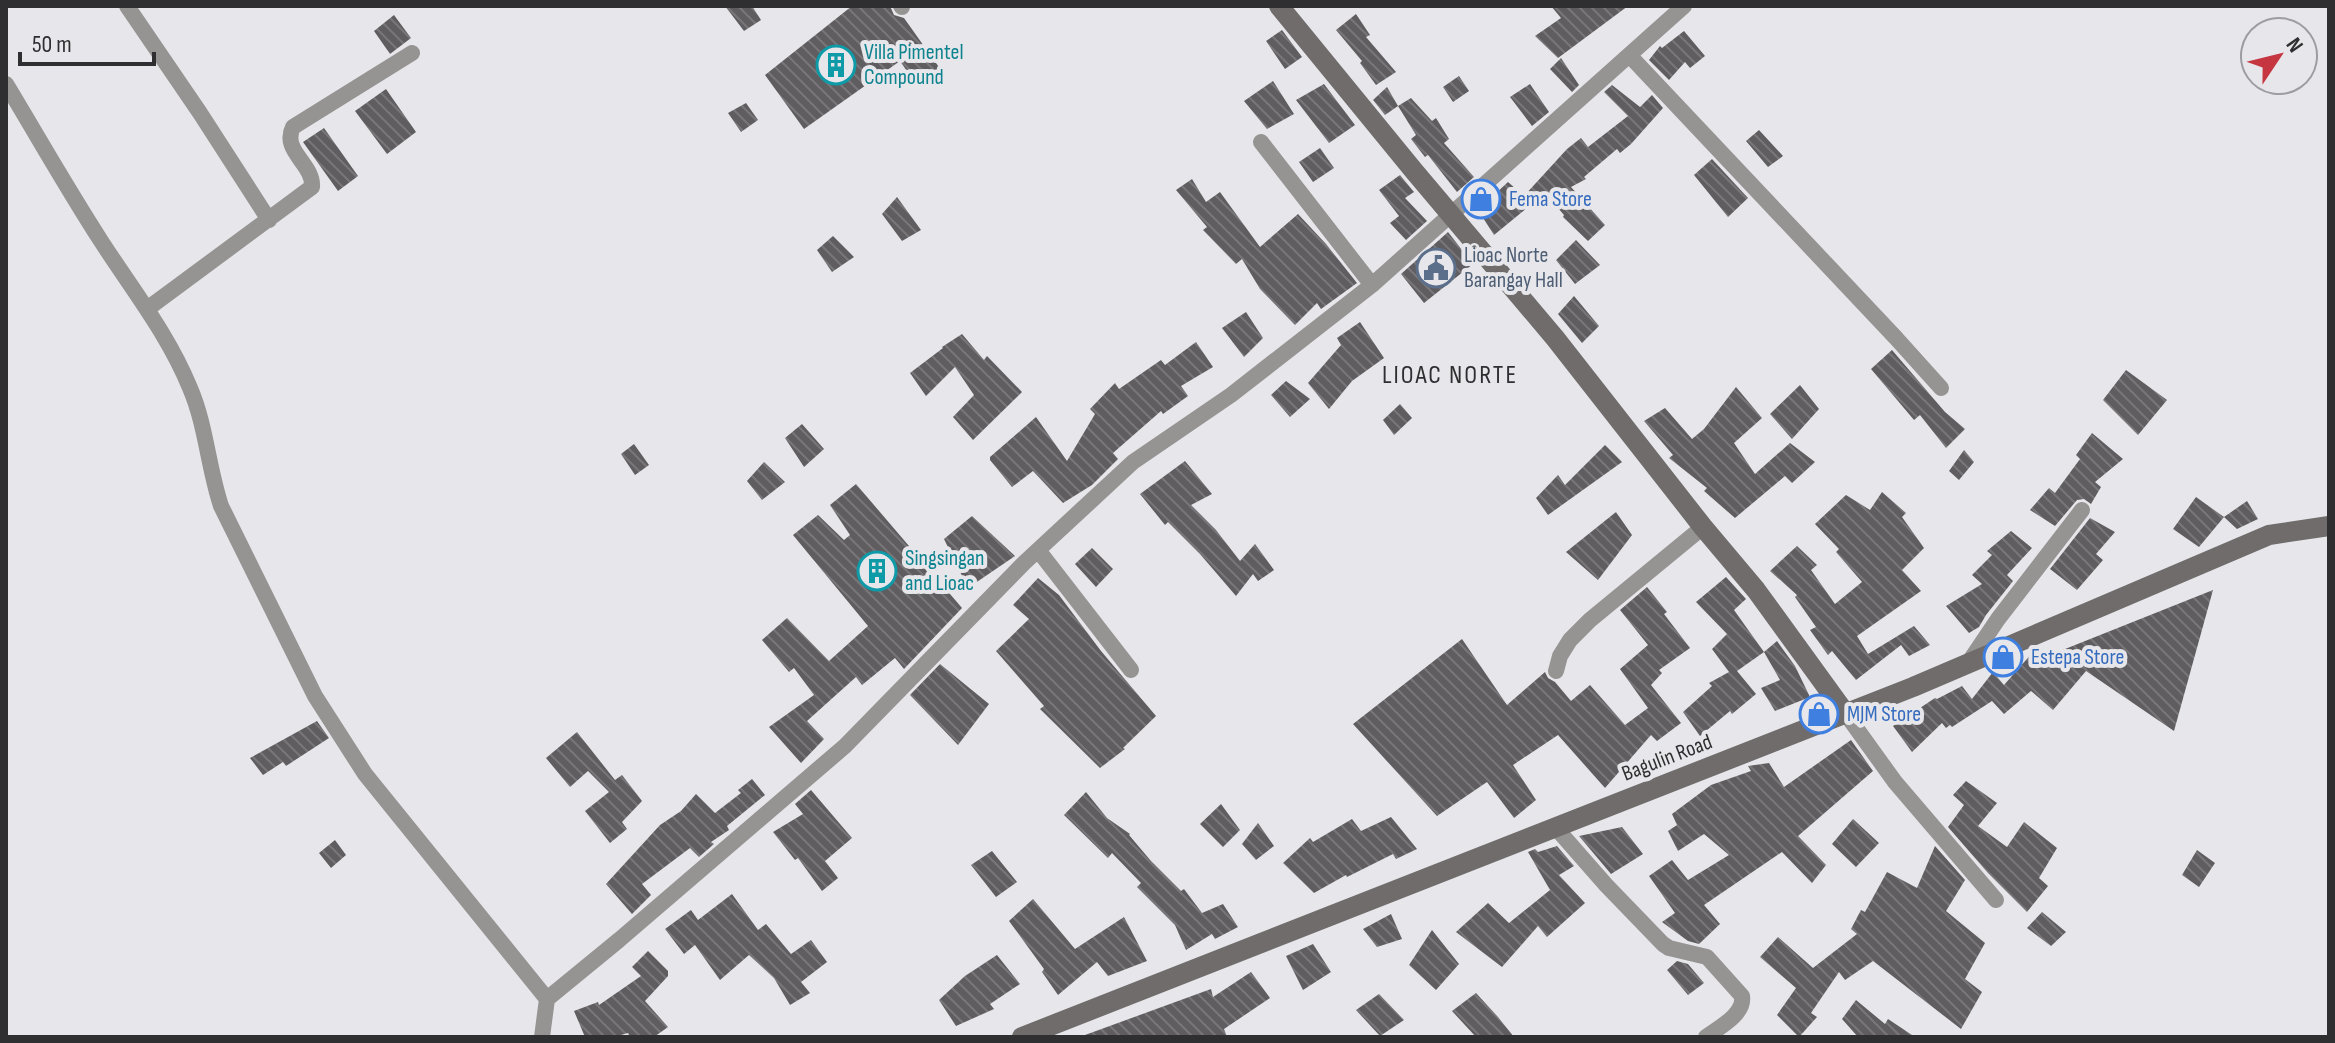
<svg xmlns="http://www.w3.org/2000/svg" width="2335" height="1043" viewBox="0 0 2335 1043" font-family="'Sofia Sans Condensed',sans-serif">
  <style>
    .building { fill: url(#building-back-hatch) }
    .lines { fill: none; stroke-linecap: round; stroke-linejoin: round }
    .street { stroke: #969493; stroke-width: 16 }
    .secondary { stroke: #6f6c6b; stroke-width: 20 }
    .labels { text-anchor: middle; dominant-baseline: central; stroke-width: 8; stroke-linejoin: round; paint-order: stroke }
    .culture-label { font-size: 22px; fill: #0d838f; stroke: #e7e7eb; text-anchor: start }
    .shop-label { font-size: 22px; fill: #366cbe; stroke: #e7e7eb; text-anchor: start }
    .service-label { font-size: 22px; fill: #4e5e75; stroke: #e7e7eb; text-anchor: start }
    .street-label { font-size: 22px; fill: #2f2f31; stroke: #e7e7eb }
    .quarter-label { font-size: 26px; letter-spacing: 2px; fill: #2f2f31; stroke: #e7e7eb }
  </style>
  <defs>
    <pattern id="building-back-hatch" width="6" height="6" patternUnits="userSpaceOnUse" patternTransform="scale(2)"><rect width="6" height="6" fill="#5f5d5f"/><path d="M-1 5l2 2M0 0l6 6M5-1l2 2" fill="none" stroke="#787678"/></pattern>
  </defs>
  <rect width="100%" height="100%" fill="#e7e7eb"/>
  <path class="building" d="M725,6H752L761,20L744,31Z
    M852,6H890L894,15L904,18L941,70L915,83L900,61L804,129L765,75Z
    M1551,6H1628L1558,58L1535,36L1561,18Z
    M1356,14L1370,35L1366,37L1396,72L1376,85L1360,63L1362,61L1336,30Z
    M394,15L411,38L390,54L374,31Z
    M1282,30L1302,57L1285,69L1266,41Z
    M1684,31L1705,56L1690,68L1685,62L1669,80L1649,60L1660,46L1662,48Z
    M1561,58L1579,85L1572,92L1550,69Z
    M1459,76L1469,91L1453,102L1443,87Z
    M1273,81L1294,114L1267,129L1244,101Z
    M1324,84L1355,125L1329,143L1296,100Z
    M1530,84L1549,112L1532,126L1510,97Z
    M1612,85L1640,107L1652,95L1663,108L1631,144L1620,153L1617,149L1584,177L1586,179L1571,187L1605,225L1588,241L1563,217L1564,215L1545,193L1494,235L1478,210L1508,182L1524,196L1567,149L1581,138L1588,147L1628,116L1604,92Z
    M1387,87L1398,106L1385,115L1373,100Z
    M386,89L416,132L387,154L355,111Z
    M1411,98L1432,121L1436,118L1449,139L1444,143L1474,177L1457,192L1428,155L1425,157L1411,139L1416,135L1398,106Z
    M746,103L758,120L741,132L728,113Z
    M324,128L358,176L338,191L303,142Z
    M1759,130L1783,156L1768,167L1746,141Z
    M1320,148L1334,168L1313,182L1299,162Z
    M1712,159L1748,198L1728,217L1694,175Z
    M1400,175L1414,192L1405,198L1427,221L1406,240L1390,223L1399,216L1379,190Z
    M1192,179L1206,202L1220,192L1260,247L1298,214L1326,244L1357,283L1321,309L1317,303L1295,325L1260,289L1242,259L1236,264L1203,230L1207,227L1176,190Z
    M897,197L921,230L902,241L882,214Z
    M1448,232L1473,264L1424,303L1401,274Z
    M833,236L854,257L832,272L817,250Z
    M1576,240L1600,265L1575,284L1556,260Z
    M1574,296L1599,326L1582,343L1558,314Z
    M1246,312L1263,338L1244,357L1222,328Z
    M1360,322L1384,358L1352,381L1329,409L1308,383L1341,345L1337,338Z
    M962,334L984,360L987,356L1022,392L973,440L953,417L974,395L955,367L926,396L910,373L943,348L942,347Z
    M1196,342L1213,367L1181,386L1188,396L1163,414L1161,411L1113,453L1118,459L1092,485L1063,503L1033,471L1012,487L990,460V457L1036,417L1067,461L1095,414L1090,409L1115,383L1119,389L1161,360L1165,365Z
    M1892,350L1945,412L1965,429L1946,448L1920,415L1914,420L1871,369Z
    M2126,370L2167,400L2138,435L2103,400Z
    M1286,381L1310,399L1290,417L1271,395Z
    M1800,385L1819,409L1792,439L1770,414Z
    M1736,387L1762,418L1734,443L1755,474L1790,443L1815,462L1792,483L1785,476L1735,518L1704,491L1707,488L1669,458L1673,455L1644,421L1665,408L1692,439L1704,429Z
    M1400,404L1412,418L1394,435L1383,420Z
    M802,424L824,449L804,467L785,438Z
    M2092,433L2123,459L2095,482L2101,487L2091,504L2084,499L2077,500L2055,526L2030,510L2049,488L2055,493L2080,459L2076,455Z
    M634,444L649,465L635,475L621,454Z
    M1605,445L1622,462L1548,515L1536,498L1558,475L1565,485Z
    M1964,450L1974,462L1959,480L1949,471Z
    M1185,461L1212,494L1191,505L1216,530L1240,561L1255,544L1274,570L1258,581L1253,574L1236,596L1200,554L1168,522L1165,525L1140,494Z
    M764,462L785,482L762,500L747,481Z
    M856,484L962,608L904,669L895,658L862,685L856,677L807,721L824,739L801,763L769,727L814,695L794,668L789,672L762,640L787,618L829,661L868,626L793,535L818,515L844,540L850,535L830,505Z
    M1882,492L1906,513L1902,517L1924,548L1902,570L1921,591L1857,636L1868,654L1914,626L1930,645L1909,656L1901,645L1856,680L1832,651L1828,655L1810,630L1816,627L1795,597L1797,595L1770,571L1797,546L1817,565L1811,570L1835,604L1862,582L1836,552L1839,549L1815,524L1846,495L1870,510Z
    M2196,497L2224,517L2199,547L2173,529Z
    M2247,501L2258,519L2237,529L2224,517Z
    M1616,512L1632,535L1598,580L1566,552Z
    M972,516L1015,556L968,588L944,539Z
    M2090,518L2115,532L2096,554L2103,560L2077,590L2050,569Z
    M2011,531L2032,548L2007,575L2013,581L1986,615L1979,627L1969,633L1946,606L1982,584L1972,575L1992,555L1987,551Z
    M1092,548L1113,569L1096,587L1075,564Z
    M1726,577L1746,599L1734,610L1764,652L1737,671L1756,694L1732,714L1730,711L1700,736L1683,712L1712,686L1709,683L1729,672L1712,649L1727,634L1696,602Z
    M1038,578L1059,595L1101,651L1156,716L1123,748L1125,749L1100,768L1040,709L1044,706L996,651L1029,619L1013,605Z
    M1647,587L1667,612L1664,614L1690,648L1659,670L1662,673L1651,685L1681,723L1657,741L1651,735L1605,788L1558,735L1513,765L1536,800L1514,818L1487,782L1437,816L1353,724L1462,639L1507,705L1545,672L1548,678L1555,682L1571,701L1590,685L1625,725L1648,708L1620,669L1648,645L1620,610Z
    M2213,590L2174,731L2086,671L2053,710L2031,691L2004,714L1992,701L1952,727L1950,725L1946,728L1942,723L1912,752L1893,726L1935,698L1937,699L1962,686L1972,699L1993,672L2004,685L2033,652L2045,657Z
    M1777,641L1795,666L1810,697L1775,711L1761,688L1780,680L1764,652Z
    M940,664L989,704L958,745L910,695Z
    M317,721L329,738L286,766L283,762L263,775L250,758Z
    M577,732L615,780L622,775L642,801L622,822L627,829L610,843L585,811L609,792L588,771L570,787L546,758Z
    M1851,740L1873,771L1798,836L1826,865L1812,883L1782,852L1704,905L1720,924L1699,944L1688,941L1662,922L1675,913L1649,876L1672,860L1688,880L1729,855L1704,834L1678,851L1668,831L1677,825L1672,814L1711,785L1751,771L1748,766L1769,763L1784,787Z
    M752,779L765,795L727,826L729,830L711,842L714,844L699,857L690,848L642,884L651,895L632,914L606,884L660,825L681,811L696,794L715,813L741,793L738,790Z
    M1966,781L1997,803L1978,826L2007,847L2024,822L2057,848L2039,878L2048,886L2027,912L1988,873L1948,827L1964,805L1953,795Z
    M811,790L852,838L825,861L838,878L822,891L798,858L795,860L773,832L803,814L795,804Z
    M1086,792L1107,818L1130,834L1129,835L1151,861L1181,891L1184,889L1202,913L1223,904L1238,927L1215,939L1212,934L1186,950L1175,925L1137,887L1141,883L1112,853L1108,858L1064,815Z
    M1221,804L1240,830L1223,847L1200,824Z
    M1391,817L1417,849L1396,859L1393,854L1347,877L1346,875L1314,893L1283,863L1310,838L1313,842L1352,819L1361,831Z
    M1853,819L1879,843L1856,867L1832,844Z
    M1258,823L1274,846L1256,860L1242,844Z
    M1622,827L1643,854L1611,874L1579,836Z
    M335,840L346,855L331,868L319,853Z
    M1557,846L1574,866L1559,875L1585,903L1547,937L1538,926L1502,967L1456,932L1488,903L1509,923L1550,890L1528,852L1535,849L1538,852Z
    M1935,846L1965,880L1946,911L1985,943L1965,979L1982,992L1961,1029L1873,961L1845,980L1839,972L1811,1013L1817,1017L1799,1037L1777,1015L1796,988L1760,957L1778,937L1813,968L1857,934L1851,929L1861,910L1865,912L1887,872L1917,888Z
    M2197,850L2215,863L2199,887L2182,875Z
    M992,851L1017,882L996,897L971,865Z
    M732,894L758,930L766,924L791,954L811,940L827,962L801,982L810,993L790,1005L774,978L749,955L720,980L695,945L684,954L665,929L691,910L698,920Z
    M1033,899L1075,949L1124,917L1147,961L1108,976L1097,962L1058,995L1042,972L1044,969L1009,921Z
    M2042,912L2066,932L2051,946L2027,928Z
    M1391,914L1402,939L1377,947L1363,929Z
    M1432,930L1459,964L1436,990L1409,965Z
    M1313,944L1331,972L1303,990L1286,956Z
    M648,951L668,971V976L645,1001L668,1027L654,1037H630L628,1033L614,1037H585L574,1011L598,1002L599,1005L641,976L632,967Z
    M997,955L1020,984L990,1004L994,1009L956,1026L939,1000L965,976Z
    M1677,961L1688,964L1704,983L1688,995L1667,970Z
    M1251,972L1270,998L1224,1029L1227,1037H1086L1085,1035L1211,989L1213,997Z
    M1476,993L1498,1017L1514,1037H1476L1452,1011Z
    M1379,994L1404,1020L1380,1036L1356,1010Z
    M1856,1000L1885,1024L1888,1019L1915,1037H1858L1842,1019Z"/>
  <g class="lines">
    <path class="street" d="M127,6L200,113L269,220
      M901,6L902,7
      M1630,56L1896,338L1941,388
      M6,84C38,137 68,190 101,241C132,289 168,334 190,388C206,425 208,467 221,506L315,696L365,774L547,999
      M1261,142L1372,285
      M147,309L312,187C314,164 281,151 293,127L412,53
      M1038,550L1131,670
      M1969,662L1998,619L2082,510
      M1556,671L1560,656L1570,640L1590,620L1703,527
      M1846,714L1895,782L1996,900
      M1556,828L1606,885L1663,944L1669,948L1707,957L1742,996C1745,1014 1720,1027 1706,1037
      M542,1037L547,999L619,940L845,746L1024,563L1133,462L1231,395L1372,285L1684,6"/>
    <path class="secondary" d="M1279,6L1414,171L1555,338L1703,527L1756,590L1846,714
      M1022,1037L1913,687L2269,535L2329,526"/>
  </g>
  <defs>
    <g id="building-ring" transform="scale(2)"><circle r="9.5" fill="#e7e7eb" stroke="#0f9aa8" stroke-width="1.5"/><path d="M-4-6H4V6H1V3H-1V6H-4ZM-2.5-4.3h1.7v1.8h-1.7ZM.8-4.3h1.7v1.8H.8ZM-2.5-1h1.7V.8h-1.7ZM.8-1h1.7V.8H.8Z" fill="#0f9aa8"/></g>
    <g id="shop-ring" transform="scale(2)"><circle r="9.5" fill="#e7e7eb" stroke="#3f7fe0" stroke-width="1.5"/><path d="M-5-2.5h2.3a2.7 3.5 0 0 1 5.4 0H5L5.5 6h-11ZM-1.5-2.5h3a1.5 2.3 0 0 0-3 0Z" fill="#3f7fe0"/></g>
    <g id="civic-ring" transform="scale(2)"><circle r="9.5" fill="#e7e7eb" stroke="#5c6f8a" stroke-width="1.5"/><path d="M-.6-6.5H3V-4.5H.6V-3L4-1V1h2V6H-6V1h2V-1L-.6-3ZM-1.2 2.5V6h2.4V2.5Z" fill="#5c6f8a"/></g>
  </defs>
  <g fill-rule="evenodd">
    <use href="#building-ring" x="836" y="65"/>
    <use href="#shop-ring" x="1481" y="199"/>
    <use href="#civic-ring" x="1436" y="268"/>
    <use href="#building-ring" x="877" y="571"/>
    <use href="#shop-ring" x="2003" y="657"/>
    <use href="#shop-ring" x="1819" y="714"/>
  </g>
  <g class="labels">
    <g class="culture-label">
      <text x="864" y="52">Villa Pimentel<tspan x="864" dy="25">Compound</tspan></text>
      <text x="905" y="558">Singsingan<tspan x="905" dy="25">and Lioac</tspan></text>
    </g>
    <g class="shop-label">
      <text x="1509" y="199">Fema Store</text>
      <text x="2031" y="657">Estepa Store</text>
      <text x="1847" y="714">MJM Store</text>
    </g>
    <g class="service-label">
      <text x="1464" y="255">Lioac Norte<tspan x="1464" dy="25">Barangay Hall</tspan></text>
    </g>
    <g class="street-label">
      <text transform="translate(1667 758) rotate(-21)">Bagulin Road</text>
    </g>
    <g class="quarter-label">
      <text x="1450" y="375">LIOAC NORTE</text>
    </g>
  </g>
  <rect width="2335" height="1043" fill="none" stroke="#2f2f31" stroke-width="16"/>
  <g transform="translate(2279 56) rotate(55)"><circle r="38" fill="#e7e7eb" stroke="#9d9da1" stroke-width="2"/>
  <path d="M0-6L14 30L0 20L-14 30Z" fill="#c53640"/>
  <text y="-12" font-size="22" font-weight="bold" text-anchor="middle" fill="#2f2f31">N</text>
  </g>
  <path d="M20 52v12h134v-12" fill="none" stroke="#2f2f31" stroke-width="4"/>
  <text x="32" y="52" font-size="24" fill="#2f2f31" stroke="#e7e7eb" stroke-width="6" paint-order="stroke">50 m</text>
</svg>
